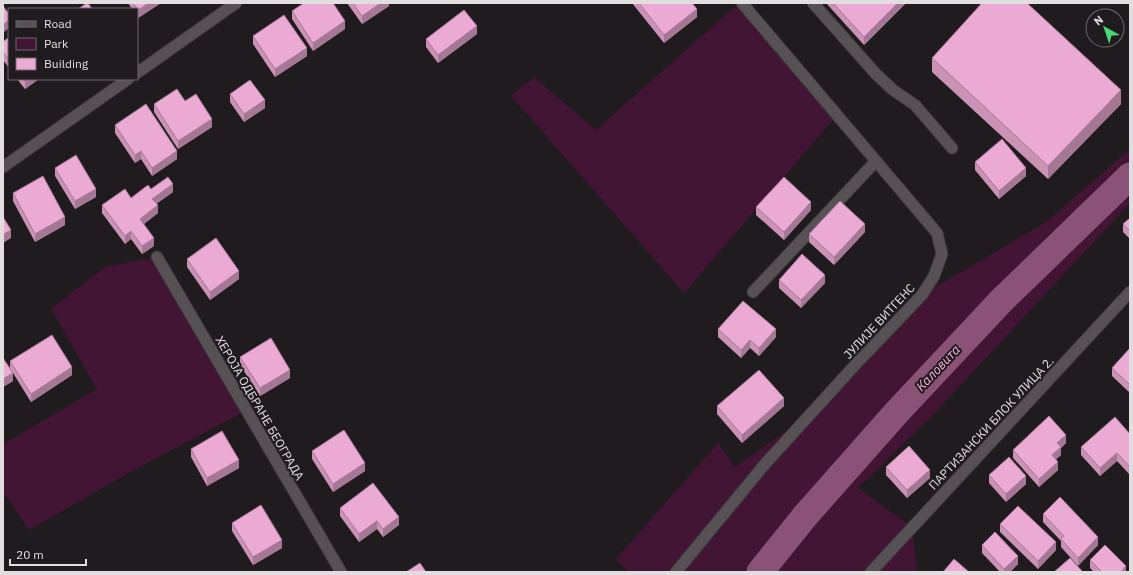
<svg xmlns="http://www.w3.org/2000/svg" width="1133" height="575" viewBox="0 0 1133 575" font-family="'IBM Plex Sans',sans-serif">
  <style>
    .green { fill: #431535 }
    .lines { fill: none; stroke-linecap: round; stroke-linejoin: round }
    .canal { stroke: #8b5278; stroke-width: 27 }
    .service-casing { stroke: #3a3638; stroke-width: 13 }
    .minor-casing { stroke: #3a3638; stroke-width: 13 }
    .service { stroke: #575155; stroke-width: 11 }
    .minor { stroke: #575155; stroke-width: 11 }
    .wall { fill: #ca92b5 }
    .shaded-wall { fill: #a47794 }
    .building { fill: #ebaad3; stroke: #a47794 }
    .labels { text-anchor: middle; dominant-baseline: central; stroke-width: 4; stroke-linejoin: round; paint-order: stroke }
    .street-label { font-size: 12px; fill: #e2dee0; stroke: #201b1e }
    .water-label { font-size: 13px; font-style: italic; fill: #fbb5e2; stroke: #201b1e }
  </style>
  <rect width="100%" height="100%" fill="#201b1e"/>
  <path class="green" d="M739,3L837,115L684,293L511,96L534,77L596,130Z
    M1130,149V203L931,417L858,488L912,527L917,572H628L616,559L718,443L735,467L812,413L922,295L1046,222Z
    M157,257L247,410L132,471L29,530L3,492V444L97,389L51,309L105,267Z"/>
  <g class="lines">
    <path class="canal" d="M760,572L805,516L897,412L1001,301L1130,176"/>
    <g class="service-casing">
      <path id="service" d="M813,3L876,74L893,90L915,105L952,148"/>
    </g>
    <g class="minor-casing">
      <path id="minor" d="M137,73L236,3
        M3,167L128,79
        M157,257L341,572
        M753,292L876,161
        M676,572L765,464L856,364L922,295L934,276L942,254L937,233L742,3
        M871,572L1130,292"/>
    </g>
    <use href="#service" class="service"/>
    <use href="#minor" class="minor"/>
  </g>
  <path class="wall" d="M128,3H161L138,18L137,17V9H132Z
    M347,3H389V6L362,24Z
    M632,3H692L697,17L664,43Z
    M826,3H906L864,45Z
    M292,11L345,29L313,51L292,19Z
    M477,34L438,63L426,47V39Z
    M253,36L307,56L275,77L253,44Z
    M9,37V68L3,60V42Z
    M932,58L1121,104L1048,179L932,72Z
    M17,79H39L25,89Z
    M230,94L265,108L244,122L230,102Z
    M185,101L212,127L178,149L154,112V104Z
    M115,125L177,159L152,176L141,159L135,163L115,133Z
    M975,162L1026,176L999,199L975,170Z
    M55,168L96,197L75,209L55,176Z
    M151,189L173,192L156,204L158,213L144,224L154,246L142,254L131,239L125,244L102,213V205L131,198Z
    M13,193L65,225L35,242L13,201Z
    M756,207L811,210L784,240L756,215Z
    M1130,218V239L1123,232V224Z
    M865,232L834,265L809,242V234Z
    M187,259L239,279L210,300L187,267Z
    M779,280L825,283L801,308L779,288Z
    M718,329L776,337L759,356L750,348L741,358L718,337Z
    M1130,348V393L1112,376V368Z
    M240,357L290,378L260,396L240,365Z
    M3,358L10,369V361L72,375L31,402L13,373V381L3,387Z
    M717,406H784L742,443L717,414Z
    M1130,434V475L1117,461L1100,476L1081,455V447Z
    M1066,443L1061,448V455L1056,459L1058,470L1039,487L1013,458V450Z
    M191,449L239,468L207,486L191,457Z
    M312,451L365,471L333,492L312,459Z
    M886,467L930,478L907,498L886,475Z
    M989,475L1026,484L1006,502L989,483Z
    M340,508L399,525L383,537L377,529L359,542L340,516Z
    M1043,514L1098,545L1078,566L1061,547V541L1043,522Z
    M232,523L282,548L253,565L232,531Z
    M1000,524L1056,550L1038,569L1000,532Z
    M982,545L1018,564L1010,572H1000L982,553Z
    M1090,560L1126,572H1094L1090,568Z"/>
  <path class="shaded-wall" d="M149,3H161L138,18V10Z
    M381,3H389V6L362,24V16Z
    M898,3H906L864,45V37Z
    M697,9V17L664,43V35Z
    M9,20V28L3,33V25Z
    M345,21V29L313,51V43Z
    M477,26V34L438,63V55Z
    M307,48V56L275,77V69Z
    M28,79H39L25,89V81Z
    M1121,90V104L1048,179V166Z
    M265,100V108L244,122V114Z
    M212,119V127L178,149V141Z
    M141,151V159L135,163V155Z
    M177,151V159L152,176V168Z
    M1026,168V176L999,199V191Z
    M173,184V192L152,207V199Z
    M96,189V197L75,209V201Z
    M811,202V210L784,240V232Z
    M158,205V213L140,227V219Z
    M65,217V225L35,242V234Z
    M865,224V232L834,265V257Z
    M11,230V238L3,243V235Z
    M131,231V239L125,244V236Z
    M154,238V246L142,254V246Z
    M239,271V279L210,300V292Z
    M825,275V283L801,308V300Z
    M776,329V337L759,356V348Z
    M750,340V348L741,358V350Z
    M72,367V375L31,402V394Z
    M290,370V378L260,396V388Z
    M13,373V381L3,387V379Z
    M784,398V406L742,443V435Z
    M1066,435V443L1061,448V455L1052,463V455L1057,443Z
    M1117,453V461L1100,476V468Z
    M239,460V468L207,486V478Z
    M1058,462V470L1039,487V479Z
    M365,463V471L333,492V484Z
    M930,470V478L907,498V490Z
    M1026,476V484L1006,502V494Z
    M399,517V525L383,537V529Z
    M377,521V529L359,542V534Z
    M1098,537V545L1078,566V558Z
    M282,540V548L253,565V557Z
    M1056,542V550L1038,569V561Z
    M1018,556V564L1010,572H1004V569Z
    M1126,566V572H1121Z"/>
  <path class="building" d="M87,3H88L92,9H78Z
    M133,3H149L138,10Z
    M304,3H333L345,21L313,43L292,11Z
    M353,3H381L362,16Z
    M639,3H692L697,9L664,35Z
    M833,3H898L864,37Z
    M982,3H1027L1121,90L1048,166L932,58Z
    M3,6L9,14V20L3,25Z
    M464,10L477,26L438,55L426,39Z
    M284,15L307,48L275,69L253,36Z
    M9,37V60L3,52V42Z
    M23,79H28L25,81Z
    M250,80L265,100L244,114L230,94Z
    M177,89L185,101L196,94L212,119L178,141L154,104Z
    M146,104L177,151L152,168L141,151L135,155L115,125Z
    M1002,139L1026,168L999,191L975,162Z
    M76,155L96,189L75,201L55,168Z
    M43,176L65,217L35,234L13,193Z
    M168,177L173,184L152,199L158,205L140,219L154,238L142,246L131,231L125,236L102,205L125,189L131,198L148,185L151,189Z
    M784,177L811,202L784,232L756,207Z
    M840,201L865,224L834,257L809,234Z
    M3,217L11,230L3,235Z
    M1130,218V231L1123,224Z
    M216,238L239,271L210,292L187,259Z
    M802,254L825,275L801,300L779,280Z
    M743,301L776,329L759,348L750,340L741,350L718,329Z
    M52,335L72,367L31,394L10,361Z
    M271,338L290,370L260,388L240,357Z
    M1130,348V385L1112,368Z
    M3,358L13,373L3,379Z
    M759,370L784,398L742,435L717,406Z
    M1049,416L1066,435L1057,443L1061,447L1052,455L1058,462L1039,479L1013,450Z
    M1115,417L1130,434V467L1117,453L1100,468L1081,447Z
    M344,430L365,463L333,484L312,451Z
    M222,431L239,460L207,478L191,449Z
    M909,446L930,470L907,490L886,467Z
    M1009,457L1026,476L1006,494L989,475Z
    M373,483L399,517L383,529L377,521L359,534L340,508Z
    M1060,497L1098,537L1078,558L1061,539L1064,536L1043,514Z
    M261,505L282,540L253,557L232,523Z
    M1018,506L1056,542L1038,561L1000,524Z
    M995,532L1018,556L1004,569L982,545Z
    M1105,545L1126,566L1121,572H1102L1090,560Z
    M1070,558L1083,572H1054Z
    M954,559L969,572H943Z
    M420,563L426,572H406Z"/>
  <g class="labels">
    <g class="street-label">
      <text transform="translate(879 321) rotate(-47)">ЈУЛИЈЕ ВИТГЕНС</text>
      <text transform="translate(260 408) rotate(60)">ХЕРОЈА ОДБРАНЕ БЕОГРАДА</text>
      <text transform="translate(991 423) rotate(-47)">ПАРТИЗАНСКИ БЛОК УЛИЦА 2.</text>
    </g>
    <g class="water-label">
      <text transform="translate(938 368) rotate(-47)">Каловита</text>
    </g>
  </g>
  <rect width="1133" height="575" fill="none" stroke="#e2dee0" stroke-width="8"/>
  <rect x="8" y="8" width="130" height="72" fill="#201b1e" stroke="#6e696c"/>
  <rect x="16" y="21" width="20" height="6" fill="#575155" stroke="#6e696c"/>
  <text x="44" y="28" font-size="12" fill="#e2dee0">Road</text>
  <rect x="16" y="38" width="20" height="12" fill="#431535" stroke="#6e696c"/>
  <text x="44" y="48" font-size="12" fill="#e2dee0">Park</text>
  <rect x="16" y="58" width="20" height="12" fill="#ebaad3" stroke="#6e696c"/>
  <text x="44" y="68" font-size="12" fill="#e2dee0">Building</text>
  <g transform="translate(1105 28) rotate(320)"><circle r="19" fill="#201b1e" stroke="#6e696c"/>
  <path d="M0-3L7 15L0 10L-7 15Z" fill="#49d778"/>
  <text y="-6" font-size="11" font-weight="bold" text-anchor="middle" fill="#e2dee0">N</text>
  </g>
  <path d="M10 559v6h76v-6" fill="none" stroke="#e2dee0" stroke-width="2"/>
  <text x="16" y="559" font-size="12" fill="#e2dee0" stroke="#201b1e" stroke-width="3" paint-order="stroke">20 m</text>
</svg>
